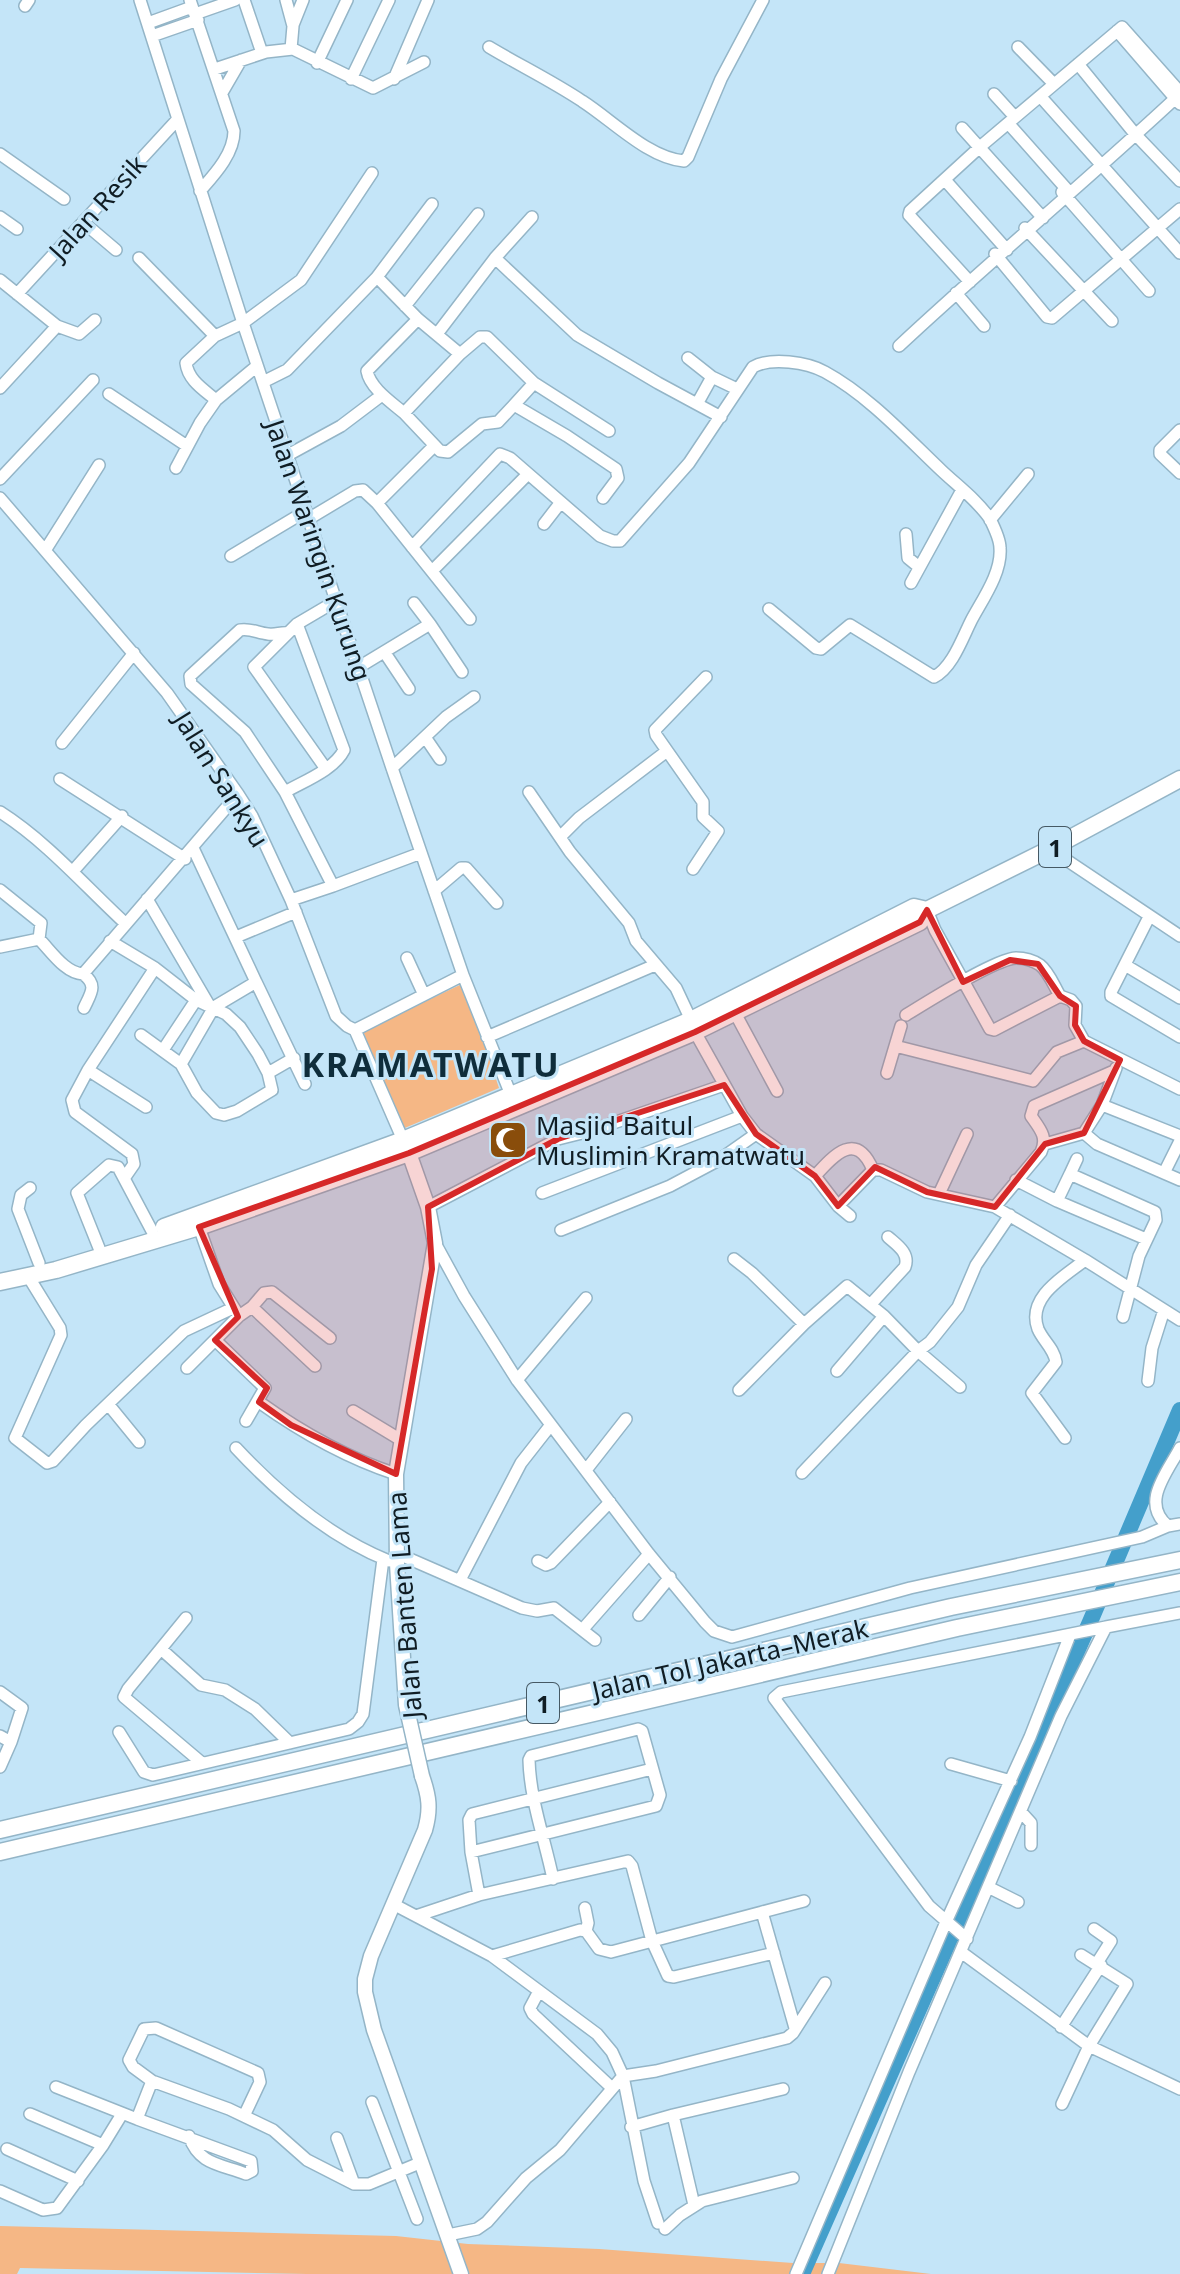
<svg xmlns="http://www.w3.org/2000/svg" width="1180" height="2274" viewBox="0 0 1180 2274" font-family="'Noto Sans',sans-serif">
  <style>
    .green { fill: #f5b785 }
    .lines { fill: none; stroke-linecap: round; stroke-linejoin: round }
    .river { stroke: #449fcb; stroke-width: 16 }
    .minor-casing { stroke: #94b5c7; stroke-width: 14 }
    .major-casing { stroke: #94b5c7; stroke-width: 17 }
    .highway-casing { stroke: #94b5c7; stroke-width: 19 }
    .minor { stroke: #fff; stroke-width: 11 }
    .major { stroke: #fff; stroke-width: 14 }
    .highway { stroke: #fff; stroke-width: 16 }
    .major-bridge-casing { stroke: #94b5c7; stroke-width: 17; stroke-linecap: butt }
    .major-bridge { stroke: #fff; stroke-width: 14 }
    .marked { fill: #d62828; fill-opacity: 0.2; stroke: #d62828; stroke-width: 6; stroke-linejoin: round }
    .labels { text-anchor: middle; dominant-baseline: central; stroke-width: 6; stroke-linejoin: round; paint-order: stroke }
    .shield { fill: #c4e5f8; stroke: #465964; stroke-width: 2 }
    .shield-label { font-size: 24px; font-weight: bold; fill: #101d24 }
    .street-label { font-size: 26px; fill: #101d24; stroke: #c4e5f8 }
    .poi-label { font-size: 26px; fill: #101d24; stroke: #c4e5f8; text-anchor: start }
    .district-label { font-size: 34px; font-weight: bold; letter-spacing: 2px; fill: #0f2d3b; stroke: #c4e5f8 }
  </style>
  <rect width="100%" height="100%" fill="#c4e5f8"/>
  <path class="green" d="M464,983L499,1088L400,1130L363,1031Z
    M0,2226L396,2236L468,2244L599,2249L793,2263H839L931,2274H307L20,2268L17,2274H0Z"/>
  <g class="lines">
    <path class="river" d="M802,2274L1090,1622L1180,1410"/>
    <g class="minor-casing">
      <path id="minor" d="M140,0L243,323L392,768L463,975L511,1095
        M190,0L234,131C234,154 214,175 200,191
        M244,0L262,53
        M286,0L293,26L291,49
        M25,6L29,0
        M195,14L235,0
        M148,23L192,7
        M293,25L303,0
        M1117,31L1180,104
        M152,36L198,20
        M489,47C519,65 552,81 582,101C612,120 648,158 684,161L688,157L721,79L763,0
        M1018,47L1054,84
        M317,63L347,0
        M1078,64L1135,134L1180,181
        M215,69L266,52L293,49L373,88L424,62
        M351,79L389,0
        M394,79L428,0
        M223,91L241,60
        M994,94L1015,117
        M1040,96L1180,253
        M1008,123L1070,193
        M962,128L1043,218
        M0,154L64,199
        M945,180L1007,250
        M1062,192L1149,291
        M0,217L17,229
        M83,222L116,250
        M1025,228L1112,321
        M995,254L1047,317L1052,318L1180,209
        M139,258L215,336
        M495,258L577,335L658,383L721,417
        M377,277L432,204
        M0,280L57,326L79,334L95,320
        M970,282L909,215L910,211L981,146L1122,27L1180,92
        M956,293L984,326
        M17,294L177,120
        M405,306L478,214
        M437,334L495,258L532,217
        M899,346C991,260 1088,180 1180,94
        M460,354L404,413L440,451L448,452L482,424L498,422L514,405
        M688,358L712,377L737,389
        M263,382L287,370L377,277L418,319L460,354L480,337H487L534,383L514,405L567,436L616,469L618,478L603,498
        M534,383L609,431
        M0,388L57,326
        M109,394L187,446
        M216,400C203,389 188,380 186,363L215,336L243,323L301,280L372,173
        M697,404L712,377
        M404,413C391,402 370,388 367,371L418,319
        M1180,430L1160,450V454L1180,473
        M288,455L341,426L382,395
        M176,468L200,423L216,400L257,366
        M0,479L93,380
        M0,498L167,693L238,794L252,816L291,900L336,1016L347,1026L355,1030L403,1140
        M377,503L434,446
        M310,518L355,491L363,490L377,503L470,619
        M990,520L1028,474
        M544,524L561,502
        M906,534L908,558L919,567
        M412,547L500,454L510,458L600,536L613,541H620L689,463L753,367C771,357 807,362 825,372C869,396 906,437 942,471C958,486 978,501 990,519C994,527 1000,539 1000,548C1002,573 982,600 971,621C962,639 952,668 934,677L850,625L821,649L816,648L769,609
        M46,549L99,465
        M231,556L306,511
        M432,571L528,474
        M911,583L962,490
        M414,603L430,624
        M288,633C281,632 276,635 268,634C258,633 250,628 240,630L190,676L191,684L245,732L285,792L333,886L421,853
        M385,653L409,689
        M359,667L430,624L462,672
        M425,737L440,759
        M62,743L134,653
        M392,768L446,717L474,697
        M326,769L254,667L297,624L336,601
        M60,779L185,859
        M285,792C304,781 334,770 344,750L297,624
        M529,792L570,852L629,923L636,941L676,988L691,1020
        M0,812C47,842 84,885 125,923
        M560,837L579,818L667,751
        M1050,849L1180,936
        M693,869L718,831L703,817V802L656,735L655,730L706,677
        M73,871L122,816
        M0,890L41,923L39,939C51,951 65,973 83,974L238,794
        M434,891L461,868H466L497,903
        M147,899L209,1005
        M291,900L333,886
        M927,910L935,930L990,1029L994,1030L1060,996
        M1149,917L1111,992V996L1180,1037
        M236,937L296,912
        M110,941L155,968L196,1000L226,1014L240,1027L258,1054L268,1073L272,1090L237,1111L224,1115L216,1113L197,1093L181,1064L141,1035
        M0,947L39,939
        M407,958L424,995
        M1125,965L1180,998
        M83,974C98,985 91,993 84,1008
        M256,982L305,1084
        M735,1013L777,1091
        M906,1015C927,1002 995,959 1016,958C1024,958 1034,961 1040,965C1049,972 1054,986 1060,996L1071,1000L1076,1006L1075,1025L1084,1041L1180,1089
        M355,1030L463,975
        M695,1032L742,1116L756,1134L815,1176L838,1206L873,1170H881L927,1192L995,1207
        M487,1037L655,965
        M895,1046L1033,1081L1057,1052L1084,1041
        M163,1050L196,1000
        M181,1064L214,1007L256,982L193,848
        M1116,1068L1102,1105L1180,1136
        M88,1070L146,1107
        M1114,1071L1034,1106L1031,1116C1040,1129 1048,1137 1041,1152L995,1207L1085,1260L1180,1320
        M268,1073L294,1058
        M887,1073L901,1026
        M1102,1105L1084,1133L1097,1144L1180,1180
        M1045,1144L1084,1133
        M1164,1173L1180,1141
        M1070,1174L1077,1159
        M815,1176C834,1155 856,1130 873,1170
        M125,1177L134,1164L132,1154L75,1112L72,1100L88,1070L155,968
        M1016,1180L1057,1201L1146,1239
        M30,1188L21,1195L18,1209L39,1263
        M542,1193L742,1116
        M939,1194L967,1134
        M1057,1201L1070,1174L1155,1212L1156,1220L1139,1256L1123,1317
        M838,1206L850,1216
        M428,1207L558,1139L590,1131L724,1085
        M199,1227L219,1284L239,1316L252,1307L315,1366
        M561,1230L670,1186L719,1160L756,1134
        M435,1243L464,1296L517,1380L649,1554L705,1622L714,1631L732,1637L910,1588L1142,1537L1168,1526C1140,1503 1167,1473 1180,1448
        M99,1248L77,1193L109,1165L118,1167L152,1231
        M734,1259L752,1273L804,1324
        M28,1276L60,1328L61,1335L15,1438L47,1463L53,1461L86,1425L184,1331L233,1308
        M871,1304L905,1267C910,1253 897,1245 888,1237
        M252,1307L264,1293L272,1292L330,1338
        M215,1340L265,1388L246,1421
        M187,1368L239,1316
        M837,1371L884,1316
        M517,1380L586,1298
        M1148,1381L1152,1348L1164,1310
        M739,1390L804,1324L847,1286L884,1316L918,1351L930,1342L958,1307L976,1265L1010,1215
        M259,1402C301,1432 347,1458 396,1474
        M108,1404L139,1442
        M353,1411L401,1440
        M1065,1438L1032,1393L1056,1362C1054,1348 1043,1341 1038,1329C1026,1297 1065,1276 1085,1260
        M236,1448C279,1494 329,1537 389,1561
        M586,1470L626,1419
        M802,1473L918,1351L960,1387
        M1168,1526L1180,1524
        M396,1553L522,1608L537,1611L554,1608L595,1640
        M538,1561L546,1565L551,1563L610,1502
        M460,1580L521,1463L550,1426
        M639,1615L670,1577
        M186,1618L128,1689L124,1697L202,1763
        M583,1629L649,1554
        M161,1649L201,1685L225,1690L255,1709L290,1743
        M0,1692L22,1708L11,1742
        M119,1732L144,1772L153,1775L349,1729L358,1722L363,1714L383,1559
        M0,1736L11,1742L0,1767
        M951,1764L1011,1781
        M1021,1812L1031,1823V1845
        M471,1852L469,1820L472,1814L652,1769
        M988,1887L1018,1902
        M479,1895L471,1852L656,1806L660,1795L642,1731L638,1729L531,1756L529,1760C530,1800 545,1840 553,1879
        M393,1904L492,1956L597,2034L612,2052L623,2076L656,2071L787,2038L793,2033L825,1983
        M585,1908L588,1923L586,1931
        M762,1912L795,2028
        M416,1916L479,1895L628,1861L632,1866L652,1941L668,1976L674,1977L774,1953
        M1094,1929L1111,1941L1097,1963
        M967,1939L929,1906L774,1698L781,1692L1106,1627
        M961,1952L1089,2046L1180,2089
        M492,1956L580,1930L586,1931L599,1949L611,1952L804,1901
        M539,1991L530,2008L533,2014L612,2088
        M1061,2027L1101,1965
        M623,2076L644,2181L658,2223
        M152,2081L137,2119L251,2161L252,2171L246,2174C220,2164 199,2165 189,2136
        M56,2087L137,2119
        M372,2102L417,2219
        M1062,2104L1089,2046L1127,1984L1081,1955
        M30,2114L103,2145
        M673,2115L783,2089
        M244,2116L260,2082L258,2073L156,2028L144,2029L129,2060L133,2067L152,2081L229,2109L273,2130L307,2160L354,2184H369L422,2162
        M631,2127L673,2115L694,2205
        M337,2138L354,2184
        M7,2149L78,2181
        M0,2191L43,2210L57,2208L103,2145L122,2114
        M665,2229L680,2215L702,2201L793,2178
        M448,2235L477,2229L487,2222L526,2178L560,2150L623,2076
        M796,2274L946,1922L1030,1737L1070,1635
        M828,2274L909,2072L1061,1716L1106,1627L1180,1613"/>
    </g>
    <g class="major-casing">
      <path id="major" d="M406,1705L397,1564L396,1474L435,1243L428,1207L409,1153
        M422,1776C429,1796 431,1809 425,1830L371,1956L365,1979V1992L374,2030L461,2274"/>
    </g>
    <g class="highway-casing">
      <path id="highway" d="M164,1227L403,1140L691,1020L914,907L927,910
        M0,1282L56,1270L199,1227L409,1153L695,1032L920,922L927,910L1050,849L1180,779
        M0,1830L951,1607L1180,1560
        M0,1852L957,1628L1180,1582"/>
    </g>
    <use href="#minor" class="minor"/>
    <use href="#major" class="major"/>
    <use href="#highway" class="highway"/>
    <g class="major-bridge-casing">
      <path id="major-bridge" d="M406,1705L422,1776"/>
    </g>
    <use href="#major-bridge" class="major-bridge"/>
  </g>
  <path class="marked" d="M927,910L963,982L1010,960L1038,964L1060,996L1076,1006L1075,1025L1084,1041L1120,1060L1084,1133L1045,1144L995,1207L927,1192L875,1167L838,1206L815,1176L756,1134L724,1085L558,1139L428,1207L432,1269L396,1474L291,1425L259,1402L267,1388L215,1340L238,1317L199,1227L409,1153L695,1032L920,922Z"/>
  <defs>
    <g id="mosque-square" transform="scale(2)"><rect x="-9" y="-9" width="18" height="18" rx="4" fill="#894d0b" stroke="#c4e5f8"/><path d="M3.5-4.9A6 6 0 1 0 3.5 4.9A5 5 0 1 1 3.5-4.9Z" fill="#fff"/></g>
  </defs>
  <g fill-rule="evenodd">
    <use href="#mosque-square" x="508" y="1140"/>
  </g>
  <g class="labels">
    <g class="shield">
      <rect x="1039" y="827" width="32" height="40" rx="6"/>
      <rect x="527" y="1683" width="32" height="40" rx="6"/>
    </g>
    <g class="shield-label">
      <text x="1055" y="847">1</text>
      <text x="543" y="1703">1</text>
    </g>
    <g class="street-label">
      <text transform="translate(97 207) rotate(-48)">Jalan Resik</text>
      <text transform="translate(319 550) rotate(71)">Jalan Waringin Kurung</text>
      <text transform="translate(222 779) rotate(58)">Jalan Sankyu</text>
      <text transform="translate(404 1605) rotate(-94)">Jalan Banten Lama</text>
      <text transform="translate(730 1659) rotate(-13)">Jalan Tol Jakarta–Merak</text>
    </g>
    <g class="poi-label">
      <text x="536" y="1125">Masjid Baitul<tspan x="536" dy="30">Muslimin Kramatwatu</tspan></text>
    </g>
    <g class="district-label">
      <text x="431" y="1064">KRAMATWATU</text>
    </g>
  </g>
</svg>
